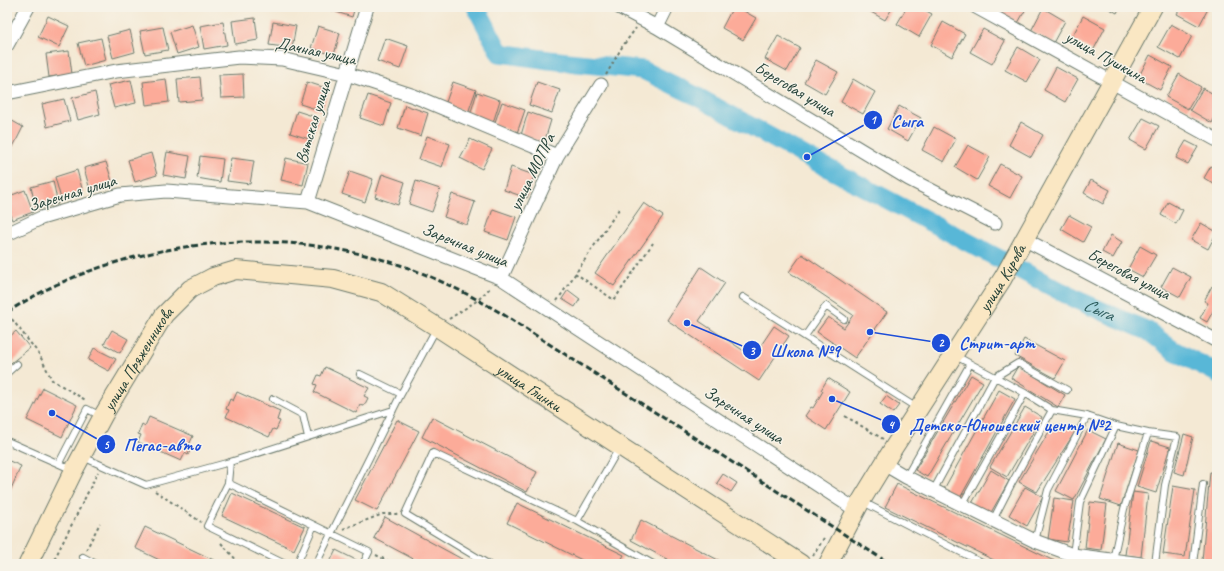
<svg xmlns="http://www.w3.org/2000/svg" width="1224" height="571" viewBox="0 0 1224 571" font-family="Caveat,sans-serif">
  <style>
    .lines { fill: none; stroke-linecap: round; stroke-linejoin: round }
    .river { stroke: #58b7d7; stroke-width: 19 }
    .building { fill: #fcab99 }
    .lane-casing { stroke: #6a796c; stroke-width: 8 }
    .street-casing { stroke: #6a796c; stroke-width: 15 }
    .secondary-casing { stroke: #6a796c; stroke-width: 20 }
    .path { stroke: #6a796c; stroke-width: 2; stroke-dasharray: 3 3; stroke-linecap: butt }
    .lane { stroke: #fff; stroke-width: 6 }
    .street { stroke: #fff; stroke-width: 13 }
    .secondary { stroke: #fae7c3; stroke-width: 18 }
    .rail { stroke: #1f3d34; stroke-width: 3; stroke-dasharray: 6 3; stroke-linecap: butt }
    .labels { text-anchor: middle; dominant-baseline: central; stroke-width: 3; stroke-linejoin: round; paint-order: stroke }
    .street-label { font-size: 17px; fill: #1f3d34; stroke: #f7f3e8 }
    .water-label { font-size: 18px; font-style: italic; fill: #2d5c5d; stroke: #f7f3e8 }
    .leader { fill: none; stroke: #1d4ed8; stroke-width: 1.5 }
    .callout-dot { fill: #1d4ed8; stroke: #f7f3e8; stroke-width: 1.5 }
    .mark-label { font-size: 12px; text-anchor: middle; font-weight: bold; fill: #fff }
    .callout-label { font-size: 18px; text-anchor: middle; font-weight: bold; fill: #1d4ed8; stroke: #f7f3e8; stroke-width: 3; stroke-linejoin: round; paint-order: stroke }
  </style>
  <rect width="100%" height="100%" fill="#f7f3e8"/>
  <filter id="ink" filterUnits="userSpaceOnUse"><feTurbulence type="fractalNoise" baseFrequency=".025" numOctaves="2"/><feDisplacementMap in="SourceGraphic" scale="8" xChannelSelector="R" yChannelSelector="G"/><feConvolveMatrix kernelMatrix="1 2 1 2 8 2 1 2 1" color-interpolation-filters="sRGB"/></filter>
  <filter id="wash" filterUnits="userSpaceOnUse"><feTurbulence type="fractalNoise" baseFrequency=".012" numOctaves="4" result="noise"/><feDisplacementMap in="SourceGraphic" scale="16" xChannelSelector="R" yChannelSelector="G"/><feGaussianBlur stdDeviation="0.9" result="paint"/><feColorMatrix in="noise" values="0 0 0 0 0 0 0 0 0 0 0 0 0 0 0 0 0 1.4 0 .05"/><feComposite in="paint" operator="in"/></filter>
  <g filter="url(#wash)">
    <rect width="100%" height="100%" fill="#f4e9d4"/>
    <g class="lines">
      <path class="river" id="s1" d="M476,7L500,53L549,60L643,70L694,95L807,157L1077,300L1148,331L1173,350L1217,373"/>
    </g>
    <g id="blocks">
      <path class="building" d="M331,7H355L352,17L330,10Z
        M733,7H737L756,18L743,40L722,28Z
        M864,7H893L885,20L864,8Z
        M907,7H919L932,14L919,37L897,24Z
        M998,7H1027L1018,23L996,11Z
        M1106,7H1120L1117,13Z
        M1181,7H1209L1199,26L1177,14Z
        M1043,8L1065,21L1053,43L1031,31Z
        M48,16L69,26L59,47L38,37Z
        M1083,16L1105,28L1093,51L1071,39Z
        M255,18L258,40L235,44L232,21Z
        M223,22L227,45L204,49L200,26Z
        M273,22L296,26L292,48L269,45Z
        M943,22L965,34L952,57L931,45Z
        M1171,24L1192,36L1180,59L1158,47Z
        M192,25L199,47L177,54L170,32Z
        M318,26L340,33L334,55L311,48Z
        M163,27L168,50L145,54L140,31Z
        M983,29L1005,41L992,64L970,52Z
        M130,30L135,52L113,58L107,36Z
        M778,36L800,48L787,71L765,59Z
        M101,38L106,60L84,66L78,43Z
        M385,38L408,46L400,69L377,61Z
        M1018,47L1040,60L1027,82L1005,70Z
        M69,51L72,74L49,77L46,54Z
        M1150,55L1172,67L1160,90L1138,78Z
        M816,60L838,72L825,94L804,82Z
        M1056,67L1078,79L1065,102L1044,90Z
        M243,74L244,97L221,98L219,75Z
        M1179,74L1201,87L1188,109L1166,97Z
        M200,77L202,100L179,102L177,79Z
        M166,79L169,102L146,105L143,82Z
        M853,79L875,92L863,114L841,102Z
        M131,80L136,103L114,108L108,85Z
        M307,82L329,89L322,111L300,104Z
        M453,82L476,90L468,113L445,105Z
        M537,82L560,90L552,113L529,105Z
        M1203,88L1217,96V113L1212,123L1190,110Z
        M95,92L100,114L78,120L72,98Z
        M477,92L500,100L493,123L470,115Z
        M368,95L391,103L384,126L360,118Z
        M64,99L70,121L47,127L42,104Z
        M502,102L525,110L517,133L494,125Z
        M405,105L428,113L421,136L398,128Z
        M899,106L921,118L908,141L887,129Z
        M297,111L319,118L312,140L290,133Z
        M528,112L551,120L544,143L521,135Z
        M7,118L23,127L13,147L7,144Z
        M1143,118L1159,126L1146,149L1130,140Z
        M1021,122L1043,135L1031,157L1009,145Z
        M934,127L956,139L944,162L922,150Z
        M427,136L450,144L442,167L419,159Z
        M470,139L492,149L482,169L460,158Z
        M1186,141L1198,147L1188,164L1176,158Z
        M968,145L990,157L977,180L955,167Z
        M167,152L190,156L186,179L163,175Z
        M151,153L157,175L135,182L128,160Z
        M200,156L223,159L220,182L197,178Z
        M231,158L254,161L250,184L227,181Z
        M286,158L308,163L303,185L281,180Z
        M106,162L113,184L90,190L84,168Z
        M1000,164L1022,176L1010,198L988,186Z
        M1211,166L1217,169V186L1204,178Z
        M511,167L534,175L527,198L504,190Z
        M77,170L83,192L61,199L55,177Z
        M350,171L373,179L365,202L342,194Z
        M382,174L405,182L398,205L375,197Z
        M1091,180L1110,190L1103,204L1084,193Z
        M53,181L58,204L36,209L31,187Z
        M416,181L440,189L432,212L409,204Z
        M25,190L33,212L12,220L7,207V197Z
        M452,194L475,202L467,225L444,217Z
        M1168,202L1183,210L1176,224L1161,215Z
        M644,203L663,216L614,286L595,273Z
        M493,209L516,217L508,240L485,232Z
        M1069,215L1091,227L1083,242L1061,229Z
        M1201,223L1217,232L1208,249L1191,240Z
        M1111,235L1122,242L1113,258L1102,252Z
        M1140,246L1156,255L1143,277L1128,269Z
        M802,254L887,312L855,358L817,332L828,317L844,328L853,315L789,272Z
        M701,267L725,283L699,321L753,357L774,326L789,336L759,381L667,320Z
        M1172,267L1191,277L1180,297L1161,287Z
        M1212,286L1217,289V304L1207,322L1200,318L1208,303L1204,301Z
        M568,290L580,299L575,307L562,299Z
        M112,330L128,339L120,353L104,344Z
        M16,331L30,348L7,366V339Z
        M1024,339L1065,361L1055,378L1015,356Z
        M94,348L116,359L109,371L88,360Z
        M1018,366L1065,395L1058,407L1011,378Z
        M325,367L369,388L364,396L368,398L364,406L360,405L356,413L314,392L317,385L314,384L318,375L321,376Z
        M971,375L983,382L927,477L915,470Z
        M828,378L850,392L826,430L805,416L811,407L813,408L823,391L821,390Z
        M43,388L77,405L62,437L27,420Z
        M999,390L1015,399L960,498L944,489Z
        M237,392L280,411L277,420L280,421L276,430L273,429L269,437L226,417L229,410L226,409L230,399L233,401Z
        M886,396L899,405L893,413L880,404Z
        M1025,407L1042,417L1007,477L990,467Z
        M149,417L193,436L189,445L192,446L188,455L185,453L181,461L138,442L141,435L138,434L142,424L145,426Z
        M432,417L537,472L527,492L422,437Z
        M397,420L419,431L377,511L355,500Z
        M1053,425L1078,427L1037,492L1019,482Z
        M1088,430L1106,439L1074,500L1056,491Z
        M1184,434L1193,437L1184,475L1174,472Z
        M1151,441L1170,447L1156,493L1137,487Z
        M1118,443L1139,450L1121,506L1100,499Z
        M7,460L21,466L7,498Z
        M991,470L1009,481L989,516L971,505Z
        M1210,472L1217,473V562L1202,561Z
        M723,474L737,483L731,492L717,483Z
        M897,484L1052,560L1074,564H1002L885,507Z
        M1173,486L1195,490L1185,557L1163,554Z
        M1025,487L1043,497L1027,526L1009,515Z
        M1133,492L1148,494L1141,557L1125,555Z
        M232,493L305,527L294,550L222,516Z
        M1054,498L1074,501L1067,542L1048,539Z
        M1090,502L1107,504L1101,550L1085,548Z
        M517,503L624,555L619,564H590L507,523Z
        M385,517L425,539L471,564H423L374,538Z
        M641,520L726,564H676L631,540Z
        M145,527L222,564H168L147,554L135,548Z
        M336,550L358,561L356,564H329Z"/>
    </g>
  </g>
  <g filter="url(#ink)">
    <use href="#blocks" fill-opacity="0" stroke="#6a796c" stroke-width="1"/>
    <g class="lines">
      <g class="lane-casing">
        <path id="lane" d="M743,297L917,408
          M805,336L826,306L844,319
          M954,355L995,377L1018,363L1067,390
          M7,373L17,364
          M360,374L401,394
          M273,399L303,415L308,437
          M1148,433L1177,437L1165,485L1155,564
          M7,441L73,470
          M619,448L577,521L653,564
          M83,457L146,485L230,462L393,410
          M230,462L228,483L369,552L363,564
          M59,463L87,409L101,416
          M906,477L970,364
          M228,483L207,526L285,564
          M933,491L995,377L1025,393L962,505
          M863,502L984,564
          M993,520L1013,481L1052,410L1025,393
          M1035,541L1048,490L1087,416L1052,410
          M1073,555L1080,502L1116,426L1087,416
          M83,557L96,564
          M1113,560L1124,509L1148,433L1116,426
          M297,564L314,525
          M316,564L401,394L436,329
          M488,564L405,514L433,453L577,521
          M1193,564L1203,484"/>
      </g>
      <g class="street-casing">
        <path id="street" d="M619,7L657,27L909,179L995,223
          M976,7L1217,140
          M657,27L667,7
          M7,45L28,7
          M7,93L116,71L239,57L282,59L347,74L414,96L557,156
          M308,202L367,7
          M7,234L41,218L120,195L166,191L308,202L501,278L856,510
          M1024,239L1217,341
          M501,278L557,156L601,85
          M884,464L906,477L1035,541L1073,555L1141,564"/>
      </g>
      <g class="secondary-casing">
        <g id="secondary">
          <path id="s2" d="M28,564L74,470L104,414L164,315L190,289L213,277L236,270L333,279L381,292L437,327L801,564"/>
          <path id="s3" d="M828,564L861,501L894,447L1003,278L1153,7"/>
        </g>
      </g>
      <path class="path" d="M606,75L622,47L636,28
        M575,273L614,300L653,243
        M557,301L619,209
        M7,316L11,318L39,354L52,380L87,401
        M449,319L478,300L491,287
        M845,416L883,439
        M155,491L201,522
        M343,529L383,514H398
        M221,543L240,564
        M86,550L100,523
        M376,555L394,564
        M813,556L824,538
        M52,564L98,472"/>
      <use href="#lane" class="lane"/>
      <use href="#street" class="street"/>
      <use href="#secondary" class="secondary"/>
      <path class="rail" d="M7,312C24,302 40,292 58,284C167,235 292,228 406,267C439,279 470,295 501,313L890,564"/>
    </g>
  </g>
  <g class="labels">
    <g class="street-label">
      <text transform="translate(316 51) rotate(12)">Дачная улица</text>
      <text transform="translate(1106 57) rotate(29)">улица Пушкина</text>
      <text transform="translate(795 89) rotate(31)">Береговая улица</text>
      <text transform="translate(313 122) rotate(-73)">Вятская улица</text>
      <text transform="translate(532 172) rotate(-64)">улица МОПРа</text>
      <text transform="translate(72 193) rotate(-17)">Заречная улица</text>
      <text transform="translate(465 245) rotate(22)">Заречная улица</text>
      <text transform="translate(1129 274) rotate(28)">Береговая улица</text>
      <text stroke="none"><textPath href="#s3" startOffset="335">улица Кирова</textPath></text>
      <text stroke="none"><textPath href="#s2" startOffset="233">улица Пряженникова</textPath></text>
      <text stroke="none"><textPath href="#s2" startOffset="694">улица Глинки</textPath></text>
      <text transform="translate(744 415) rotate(33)">Заречная улица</text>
    </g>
    <g class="water-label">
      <text stroke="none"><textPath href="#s1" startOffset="711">Сыга</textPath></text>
    </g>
  </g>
  <path class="leader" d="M807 157L873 120M870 332L941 343M687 323L752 350M832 399L891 424M52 413L106 444"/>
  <g class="callout-dot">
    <circle cx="807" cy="157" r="4"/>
    <circle cx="870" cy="332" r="4"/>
    <circle cx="687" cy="323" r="4"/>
    <circle cx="832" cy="399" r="4"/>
    <circle cx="52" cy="413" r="4"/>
    <circle cx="873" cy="120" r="10"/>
    <circle cx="941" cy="343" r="10"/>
    <circle cx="752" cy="350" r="10"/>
    <circle cx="891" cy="424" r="10"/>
    <circle cx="106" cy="444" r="10"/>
  </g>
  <g class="mark-label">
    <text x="873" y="124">1</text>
    <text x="941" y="347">2</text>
    <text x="752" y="355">3</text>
    <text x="891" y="429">4</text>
    <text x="106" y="449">5</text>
  </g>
  <g class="callout-label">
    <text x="907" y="127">Сыга</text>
    <text x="997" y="349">Стрит-арт</text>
    <text x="805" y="357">Школа №9</text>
    <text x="1010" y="431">Детско-Юношеский центр №2</text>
    <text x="162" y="451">Пегас-авто</text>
  </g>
  <rect width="1224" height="571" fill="none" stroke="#f7f3e8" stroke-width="24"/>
</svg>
